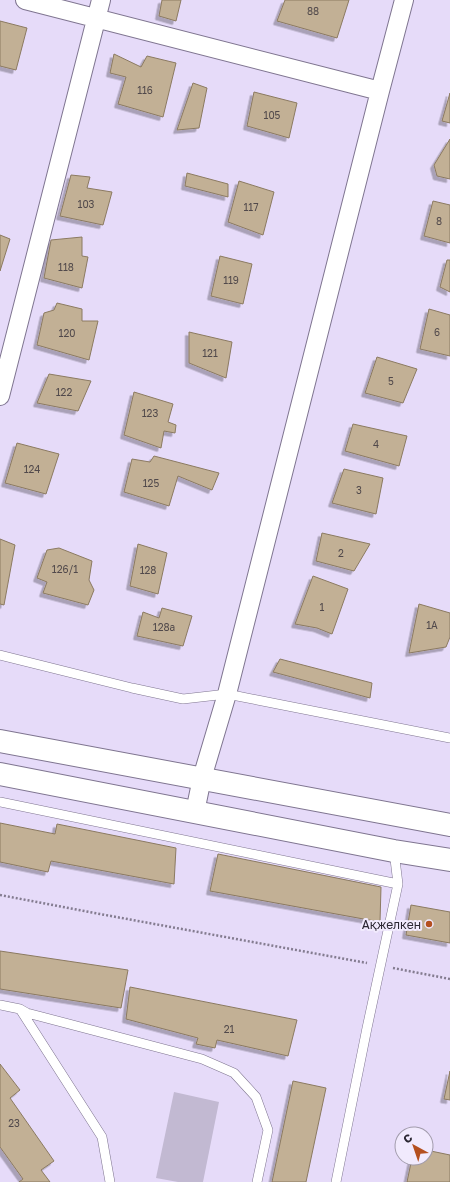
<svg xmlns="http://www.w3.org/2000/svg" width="450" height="1182" viewBox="0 0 450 1182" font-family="'Golos Text',sans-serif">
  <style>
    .green { fill: #c2b9d2 }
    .building { fill: #c2b095; stroke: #8b7a61; filter: url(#shadow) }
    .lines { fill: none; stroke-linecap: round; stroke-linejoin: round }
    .service-casing { stroke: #7f7590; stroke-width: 10 }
    .minor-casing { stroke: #7f7590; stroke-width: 20 }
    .secondary-casing { stroke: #7f7590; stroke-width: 24 }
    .path { stroke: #847c90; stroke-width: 2.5; stroke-dasharray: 2 2; stroke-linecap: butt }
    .service { stroke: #fff; stroke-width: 9 }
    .minor { stroke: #fff; stroke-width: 18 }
    .secondary { stroke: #fff; stroke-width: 22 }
    .poi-dot { fill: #b44f1f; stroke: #f1eafd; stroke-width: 1.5 }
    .labels { text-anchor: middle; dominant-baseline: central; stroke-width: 4; stroke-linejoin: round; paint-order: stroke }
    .number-label { font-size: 10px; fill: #51494b }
    .poi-label { font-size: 12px; fill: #2b2732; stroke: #f1eafd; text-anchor: end }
  </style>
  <defs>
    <filter id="shadow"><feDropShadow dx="-3.5" dy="3.5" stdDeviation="0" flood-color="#0004"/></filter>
  </defs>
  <rect width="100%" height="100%" fill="#e6dbf9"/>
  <path class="green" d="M174,1092L219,1102L203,1182H178L156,1178Z"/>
  <path class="building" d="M162,0H181L176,21L159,16Z
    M285,0H349L337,38L277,21Z
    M0,21L27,28L16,70L0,66Z
    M114,54L141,67L147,56L176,63L163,117L118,104L126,77L110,73Z
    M193,83L207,88L199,128L177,130Z
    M254,92L297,103L289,138L247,126Z
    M450,93V123L442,121Z
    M450,139V179L437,176L434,165Z
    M187,173L228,184V197L185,186Z
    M71,175L90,177L87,188L112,192L103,225L60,216Z
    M239,181L274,192L263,235L228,222Z
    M433,201L450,205V243L424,236Z
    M0,235L10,239L0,271Z
    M82,237V256L88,257L82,288L44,278L51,240Z
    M220,256L252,264L243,304L211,296Z
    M447,260H450V292L440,287Z
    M57,303L82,309V321H98L89,360L37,345L44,313L54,310Z
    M429,309L450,315V356L420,349Z
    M189,332L232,342L226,378L189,363Z
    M377,357L417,369L403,403L365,393Z
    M49,374L91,381L78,411L37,403Z
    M134,392L173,404L168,422L176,425L175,433L164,431L161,448L124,435Z
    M353,424L407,436L399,466L345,451Z
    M17,443L59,454L46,494L5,483Z
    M154,456L219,473L212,490L178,476L169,506L124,492L132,459L150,462Z
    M344,469L383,478L376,514L332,503Z
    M322,533L370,544L354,571L316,561Z
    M0,539L15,545L4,605L0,604Z
    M138,544L167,553L158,594L130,586Z
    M59,548L92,561L89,580L94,590L88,605L43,593L47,582L37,578L47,550Z
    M313,576L348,589L332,634L317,628L295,624Z
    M419,604L450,613V637L446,647L409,653Z
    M162,608L192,616L183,646L137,636L143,612L159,618Z
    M280,659L372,683L370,698L273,672Z
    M0,823L55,834L57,824L176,848L174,884L51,861L48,872L0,862Z
    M218,854L381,887L380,922L210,891Z
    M411,905L450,912V943L406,935Z
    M0,951L128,970L121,1008L0,989Z
    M130,987L297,1020L288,1056L217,1040L215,1048L196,1044L198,1038L126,1019Z
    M0,1064L20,1090L10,1098L54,1161L41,1170L50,1182H19L23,1179L0,1147Z
    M450,1071V1100L444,1099Z
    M293,1081L326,1088L306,1182H272Z
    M426,1150L450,1155V1182H407L412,1158H426Z"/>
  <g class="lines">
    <g class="service-casing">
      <path id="service" d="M0,655L132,688L183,699L227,694L450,738
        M0,802L398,884
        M0,1005L20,1009L27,1013L202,1059L234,1073L256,1097L268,1130L257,1182
        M20,1009L102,1137L110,1182
        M336,1182L367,1028L398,884L394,851"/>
    </g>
    <g class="minor-casing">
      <path id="minor" d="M25,0L380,91
        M0,396L101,0
        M195,812L202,778L227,694L380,91L404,0"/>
    </g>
    <g class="secondary-casing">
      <path id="secondary" d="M0,741L450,825
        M0,774L394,851L450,860"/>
    </g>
    <path class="path" d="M0,895L100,914L367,963
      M393,968L450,979"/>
    <use href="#service" class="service"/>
    <use href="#minor" class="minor"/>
    <use href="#secondary" class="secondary"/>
  </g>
  <circle class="poi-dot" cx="429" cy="924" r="4"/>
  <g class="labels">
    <g class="number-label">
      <text x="313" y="11">88</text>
      <text x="145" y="90">116</text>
      <text x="272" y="115">105</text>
      <text x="86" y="204">103</text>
      <text x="251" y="207">117</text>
      <text x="439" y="221">8</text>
      <text x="66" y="267">118</text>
      <text x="231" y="280">119</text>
      <text x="437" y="332">6</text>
      <text x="67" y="333">120</text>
      <text x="210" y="353">121</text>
      <text x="391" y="381">5</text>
      <text x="64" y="392">122</text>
      <text x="150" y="413">123</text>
      <text x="376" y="444">4</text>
      <text x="32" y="469">124</text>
      <text x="151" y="483">125</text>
      <text x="359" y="490">3</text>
      <text x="341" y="553">2</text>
      <text x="65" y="569">126/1</text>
      <text x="148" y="570">128</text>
      <text x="322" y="607">1</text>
      <text x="432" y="625">1А</text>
      <text x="164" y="627">128а</text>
      <text x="229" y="1029">21</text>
      <text x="14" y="1123">23</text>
    </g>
    <g class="poi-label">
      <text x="421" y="924">Ақжелкен</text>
    </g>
  </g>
  <g transform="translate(414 1146) rotate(320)"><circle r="19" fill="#f1eafd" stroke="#a29cac"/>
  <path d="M0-3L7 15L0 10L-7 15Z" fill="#b44f1f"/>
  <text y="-6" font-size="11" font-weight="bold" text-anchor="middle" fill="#2b2732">С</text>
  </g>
</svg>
